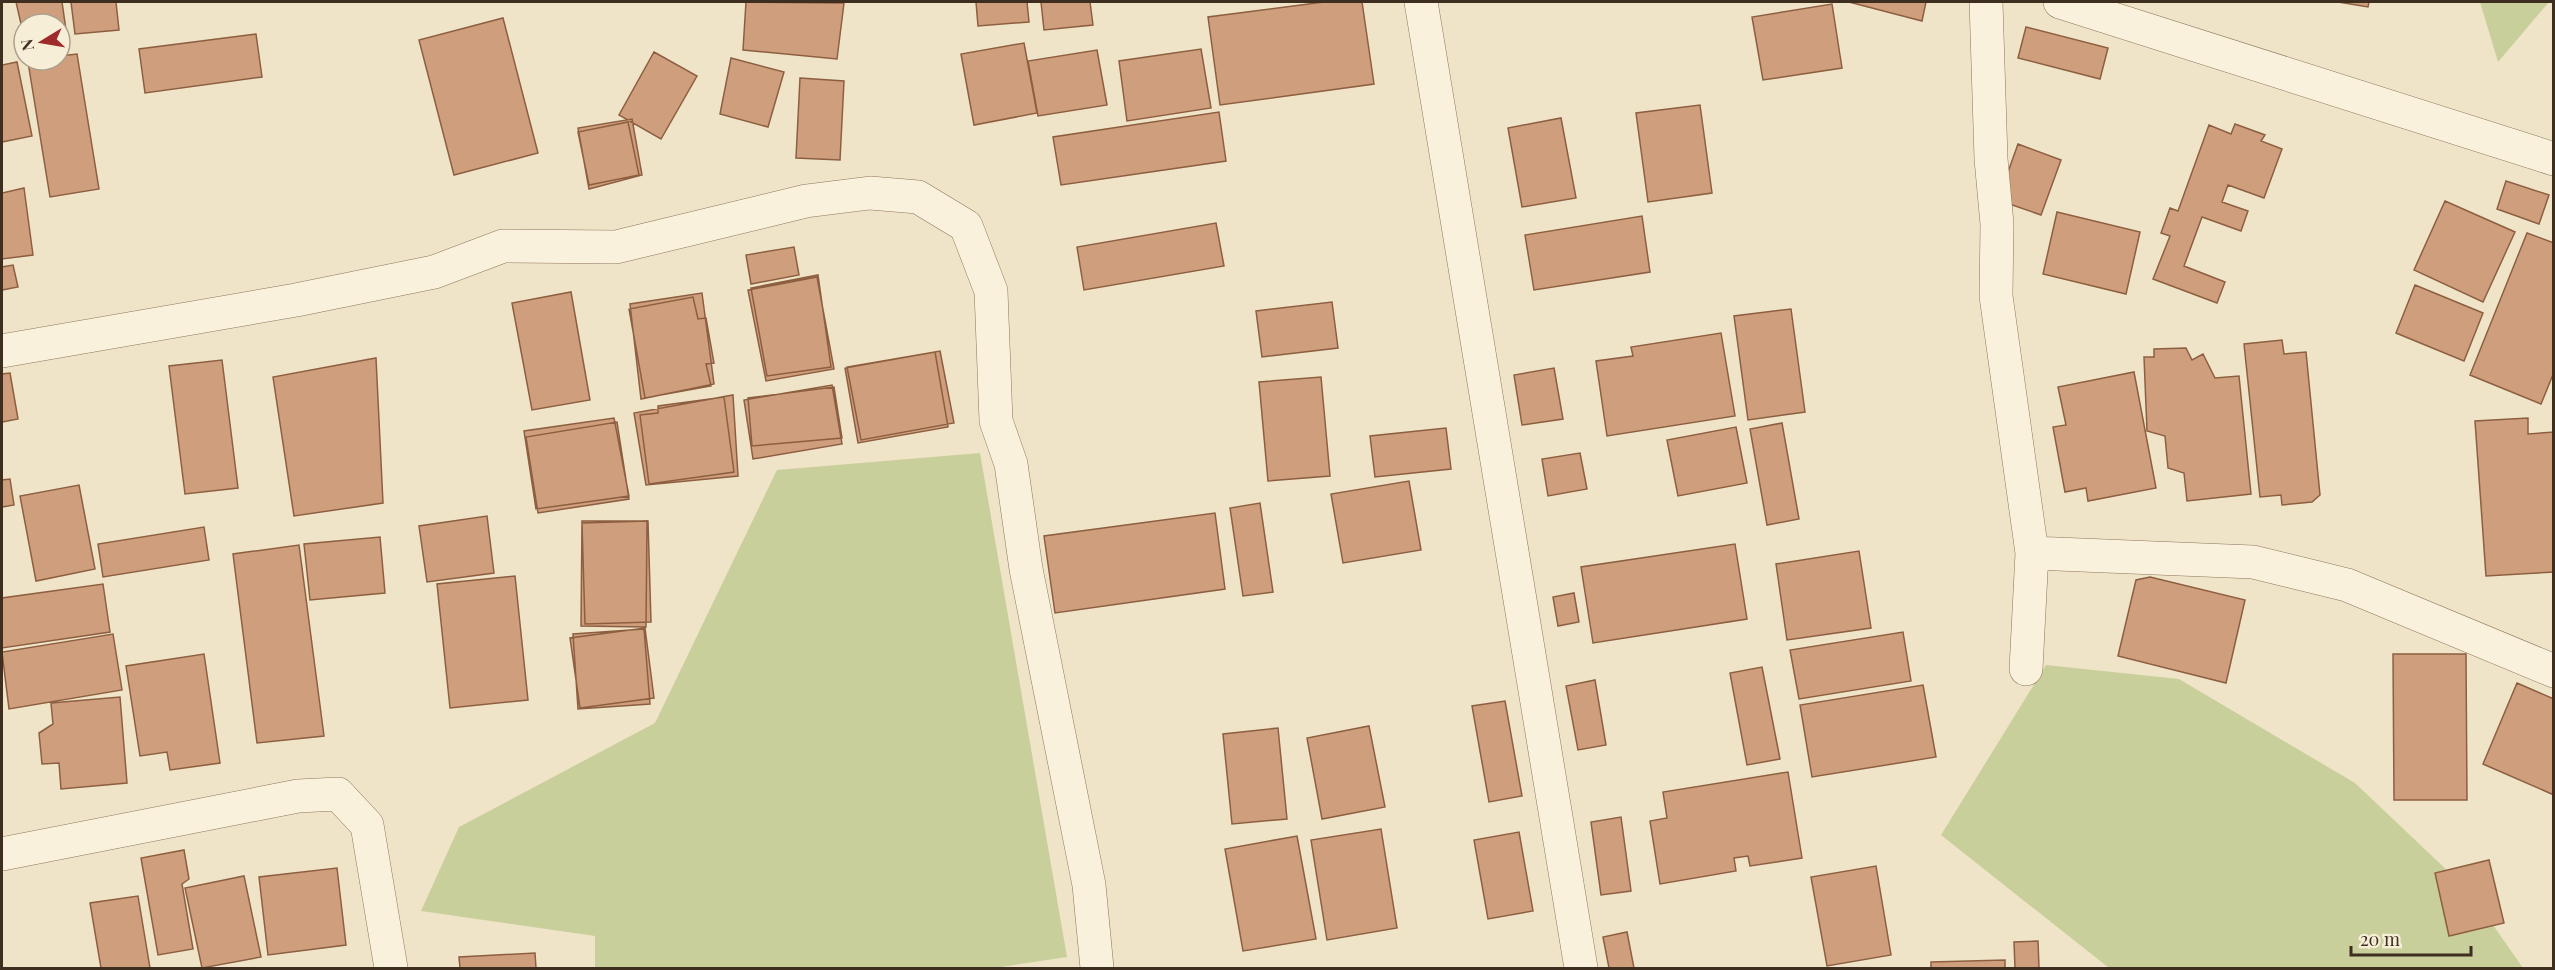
<svg xmlns="http://www.w3.org/2000/svg" width="2555" height="970" viewBox="0 0 2555 970" font-family="'Playfair Display',serif">
  <style>
    .green { fill: #c9cf9b }
    .building { fill: #cf9f7d; stroke: #8d5f41; stroke-width: 1.5 }
    .lines { fill: none; stroke-linecap: round; stroke-linejoin: round }
    .minor-casing { stroke: #8d765c; stroke-width: 34 }
    .minor { stroke: #faf1dc; stroke-width: 33 }
  </style>
  <rect width="100%" height="100%" fill="#f0e4c8"/>
  <path class="green" d="M2480,2H2549L2498,62Z
    M980,453L1067,957L995,968H595V936L421,911L459,827L655,723L777,470Z
    M2046,665L2179,679L2355,783L2470,892L2523,968H2109L1941,835Z"/>
  <path class="building" d="M16,2H62L66,30L60,31V24H24V37Z
    M71,2H116L119,30L75,34Z
    M746,2L844,3L837,59L743,50Z
    M976,2H1027L1029,22L978,26Z
    M1041,2H1090L1093,25L1044,30Z
    M1324,2H1362L1374,84L1220,105L1208,17Z
    M1849,2H1926L1922,21Z
    M2338,2H2369L2368,7Z
    M1832,4L1842,68L1763,80L1752,17Z
    M503,18L538,153L454,175L419,40Z
    M2026,27L2108,48L2100,79L2018,58Z
    M256,34L262,77L145,93L139,49Z
    M1024,43L1037,113L974,125L961,54Z
    M1201,49L1211,108L1127,121L1119,61Z
    M1097,50L1107,105L1038,116L1028,61Z
    M654,52L697,76L661,139L619,115Z
    M77,54L99,189L50,197L28,62L60,60V56Z
    M731,58L784,72L768,127L720,114Z
    M17,62L32,136L2,142V65Z
    M800,78L844,81L840,160L796,158Z
    M1700,105L1712,193L1648,202L1636,113Z
    M1219,112L1226,161L1061,185L1053,137Z
    M1561,118L1576,198L1522,207L1508,128Z
    M632,119L642,175L589,189L578,128Z
    M628,122L639,175L589,185L578,132Z
    M2235,124L2265,135L2261,141L2282,149L2264,198L2228,185L2222,202L2248,211L2241,231L2202,217L2184,266L2225,282L2217,303L2153,279L2170,236L2161,233L2170,208L2178,211L2209,125L2231,134Z
    M2018,144L2061,160L2041,215L1998,200Z
    M2506,181L2549,195L2539,224L2497,209Z
    M24,188L33,255L2,259V193Z
    M2445,201L2515,232L2483,302L2414,270Z
    M2057,212L2140,232L2126,294L2043,274Z
    M1642,216L1650,272L1534,290L1525,235Z
    M1216,223L1224,266L1084,290L1077,247Z
    M2527,233L2554,243V372L2541,404L2470,375Z
    M794,247L799,275L751,284L746,255Z
    M13,265L18,287L2,290V267Z
    M818,275L831,367L767,376L751,288Z
    M817,277L834,369L766,381L748,290Z
    M2415,285L2483,313L2464,361L2396,333Z
    M571,292L590,400L532,410L512,303Z
    M702,293L714,384L641,399L630,304Z
    M693,297L698,319L706,318L714,363L706,364L711,386L645,398L629,309Z
    M1332,302L1338,348L1262,357L1256,311Z
    M1791,309L1805,412L1748,420L1734,316Z
    M1721,333L1735,416L1607,436L1596,361L1633,356L1631,347Z
    M2282,340L2284,354L2306,352L2320,495L2312,502L2282,505L2281,495L2260,497L2244,344Z
    M2186,348L2192,360L2203,354L2215,378L2239,376L2251,494L2187,501L2184,473L2168,468L2165,436L2147,431L2144,357H2154V349Z
    M940,351L954,423L861,440L847,367Z
    M935,352L948,427L858,443L845,368Z
    M376,358L383,503L294,516L273,377Z
    M222,360L238,488L185,494L169,366Z
    M1554,368L1563,419L1522,425L1514,375Z
    M2134,372L2156,488L2088,501L2086,488L2065,492L2053,427L2066,425L2058,387Z
    M10,373L18,419L2,422V374Z
    M1321,377L1330,476L1268,481L1259,382Z
    M832,385L842,444L753,459L744,400Z
    M834,387L842,438L752,446L748,398Z
    M733,395L738,476L646,485L634,413Z
    M724,397L734,472L649,484L640,415L658,413V406Z
    M614,418L629,496L536,509L524,431Z
    M2528,418V434L2554,432V572L2486,576L2475,421Z
    M617,422L629,499L538,513L526,437Z
    M1782,423L1799,519L1767,525L1750,429Z
    M1736,427L1747,483L1678,496L1667,440Z
    M1446,428L1451,469L1375,477L1370,436Z
    M1580,453L1587,489L1548,496L1542,459Z
    M10,479L14,505L2,507V480Z
    M1409,481L1421,550L1343,563L1331,494Z
    M79,485L95,569L36,581L20,496Z
    M1260,503L1273,592L1243,596L1230,508Z
    M1215,513L1225,589L1055,613L1044,536Z
    M487,516L494,573L427,582L419,526Z
    M582,521H647L646,627L581,626Z
    M648,521L651,622L585,624L582,523Z
    M204,527L209,560L103,577L98,544Z
    M380,537L385,593L310,600L304,544Z
    M1735,544L1747,619L1593,643L1581,567Z
    M299,545L324,736L257,743L233,554Z
    M1859,551L1871,628L1787,640L1776,564Z
    M515,576L528,700L450,708L437,584Z
    M2150,577L2245,600L2226,683L2118,656L2136,580Z
    M103,584L110,632L2,648V598Z
    M1574,593L1579,622L1558,626L1553,597Z
    M645,628L654,698L580,708L570,638Z
    M644,629L650,704L578,709L573,634Z
    M1903,632L1911,681L1799,699L1790,650Z
    M113,634L122,690L9,709L2,652Z
    M204,654L220,763L170,770L167,752L140,756L126,666Z
    M2393,654H2466L2467,800H2394Z
    M1762,667L1780,759L1747,765L1730,673Z
    M1595,680L1606,745L1578,750L1566,686Z
    M2517,683L2554,699V795L2483,764Z
    M1923,685L1936,757L1812,777L1800,705Z
    M120,697L127,783L61,789L59,763L42,764L39,733L53,724L51,703Z
    M1505,701L1522,796L1489,802L1472,706Z
    M1369,726L1385,807L1322,819L1307,738Z
    M1278,728L1287,819L1232,824L1223,734Z
    M1788,772L1802,858L1750,866L1748,856L1734,858L1736,871L1660,884L1650,821L1667,818L1663,792Z
    M1621,817L1631,891L1601,895L1591,822Z
    M1381,829L1397,928L1327,940L1311,840Z
    M1519,832L1533,911L1488,919L1474,840Z
    M1297,836L1316,939L1243,951L1225,849Z
    M184,850L189,879L182,884L193,949L158,955L141,858Z
    M2489,860L2504,923L2449,936L2435,873Z
    M1876,866L1891,955L1827,966L1811,877Z
    M337,868L346,945L268,955L259,877Z
    M244,876L261,957L202,968L185,888Z
    M138,896L150,968H101L90,903Z
    M1627,932L1634,968H1609L1603,937Z
    M2038,941L2039,968H2015L2014,942Z
    M535,953L536,968H460L459,957Z
    M2005,960V968H1931V962Z"/>
  <g class="lines">
    <g class="minor-casing">
      <path id="minor" d="M1421,2L1581,968
        M1986,2L1991,159L1997,224L1996,296L2032,553L2026,669
        M2060,2L2554,159
        M2,351L296,300L434,272L503,246L616,247L806,201L870,193L918,197L966,226L991,291L996,421L1011,464L1026,569L1089,885L1097,968
        M2032,553L2253,562L2347,585L2554,671
        M2,854L298,796L338,794L367,825L391,968"/>
    </g>
    <use href="#minor" class="minor"/>
  </g>
  <rect width="2555" height="970" fill="none" stroke="#3d2e20" stroke-width="6"/>
  <g transform="translate(42 42) rotate(259)"><circle r="28" fill="#f7eed8" stroke="#ada18e" stroke-width="1.5"/>
  <path d="M0-4.5L10 22L0 15L-10 22Z" fill="#9e2a2b"/>
  <text y="-9" font-size="16" font-weight="bold" text-anchor="middle" fill="#3d2e20">N</text>
  </g>
  <path d="M2351 946v9h120v-9" fill="none" stroke="#3d2e20" stroke-width="3"/>
  <text x="2360" y="946" font-size="18" fill="#3d2e20" stroke="#f7eed8" stroke-width="4.5" paint-order="stroke">20 m</text>
</svg>
